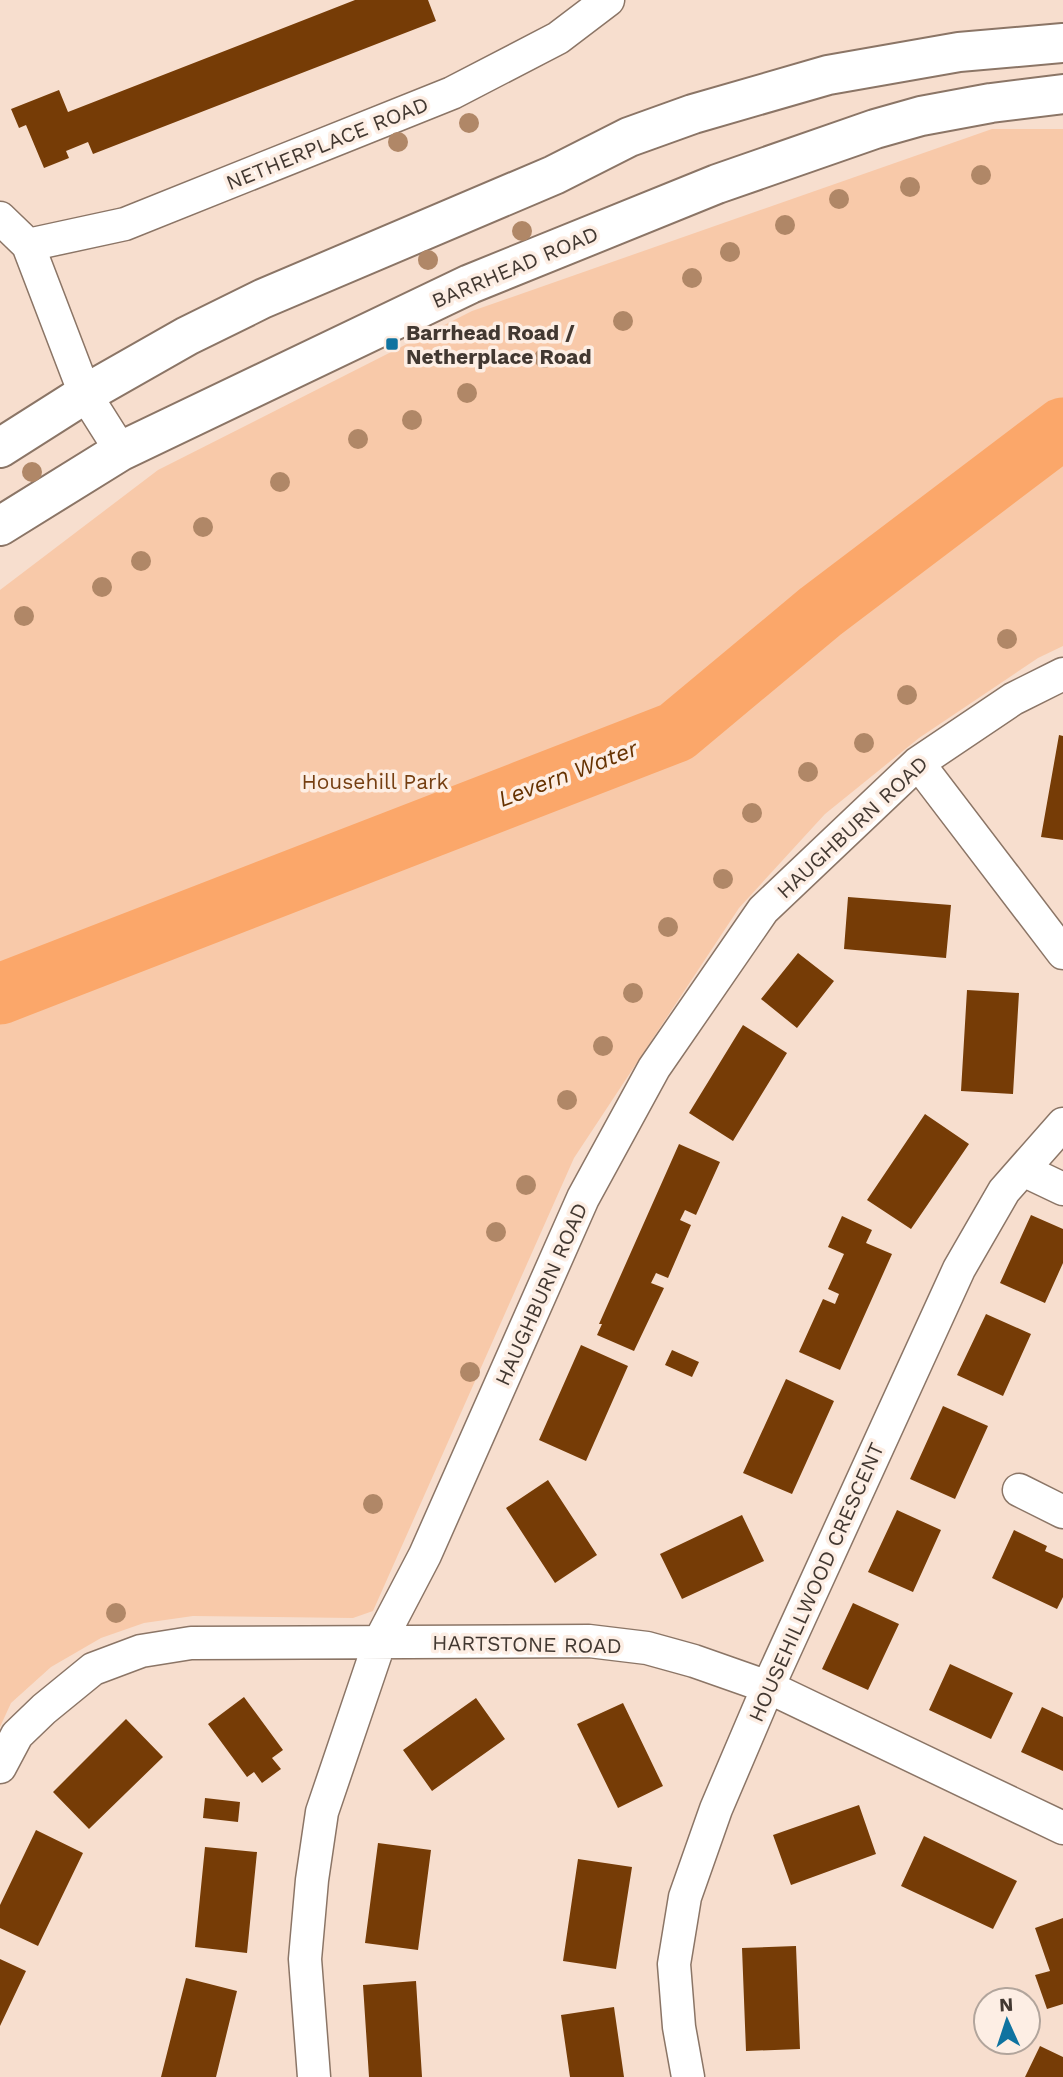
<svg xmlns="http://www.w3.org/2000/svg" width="1063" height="2077" viewBox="0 0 1063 2077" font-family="'Work Sans',sans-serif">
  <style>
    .green { fill: #f8c9a9 }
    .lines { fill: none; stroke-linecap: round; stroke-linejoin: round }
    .river { stroke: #fba76a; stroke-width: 61 }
    .building { fill: #763c06 }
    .minor-casing { stroke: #8b7566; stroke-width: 35 }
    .secondary-casing { stroke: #8b7566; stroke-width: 42 }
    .minor { stroke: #fff; stroke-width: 32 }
    .secondary { stroke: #fff; stroke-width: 38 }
    .tree { fill: #b08767 }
    .poi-dot { fill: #0f73a0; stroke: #fdeee4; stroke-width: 2.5 }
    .labels { text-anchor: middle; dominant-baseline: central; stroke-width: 7; stroke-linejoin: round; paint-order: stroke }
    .street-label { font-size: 21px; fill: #423831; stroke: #fdeee4 }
    .poi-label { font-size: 21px; font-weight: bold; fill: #423831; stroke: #fdeee4; text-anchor: start }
    .park-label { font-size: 21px; fill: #753f12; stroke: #fdeee4 }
    .water-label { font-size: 23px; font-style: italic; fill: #663200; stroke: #fdeee4 }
  </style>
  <rect width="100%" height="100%" fill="#f7dece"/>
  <path class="green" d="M992,129H1063V646L1038,658L919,738L825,814L739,908L574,1158L373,1611L353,1618L193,1616L144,1623L101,1638L51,1667L11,1703L0,1727V590L158,470L472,311Z"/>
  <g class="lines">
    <path class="river" d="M0,994L676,732L820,612L1063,428"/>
  </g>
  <path class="building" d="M355,0H428L436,21L93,154L88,142L66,151L69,158L44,168L26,125L19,128L11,109L59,90L68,112Z
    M1059,735L1063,736V840L1041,837Z
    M848,897L951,905L946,958L844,949Z
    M798,953L834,981L797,1028L761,999Z
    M967,990L1019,993L1013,1094L961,1091Z
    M743,1025L787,1053L733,1141L689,1113Z
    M925,1114L969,1144L911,1229L867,1200Z
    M679,1144L720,1162L696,1215L685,1210L680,1220L691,1225L668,1278L656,1273L651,1283L664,1288L634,1351L597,1335L602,1324H599Z
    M1031,1215L1063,1229V1263L1045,1303L1000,1283Z
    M842,1216L872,1230L866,1243L892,1254L840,1370L799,1352L823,1299L835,1304L839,1294L828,1289L844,1254L828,1247Z
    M986,1314L1031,1334L1003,1396L957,1375Z
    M581,1345L628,1366L586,1461L539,1440Z
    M672,1350L699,1362L692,1377L665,1365Z
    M786,1379L834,1401L792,1494L743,1473Z
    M943,1406L988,1426L955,1499L910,1479Z
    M548,1480L597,1555L555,1583L506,1508Z
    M897,1510L941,1530L913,1592L868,1572Z
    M742,1515L764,1561L682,1599L660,1554Z
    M1014,1530L1047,1546L1045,1551L1063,1559V1597L1057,1609L992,1578Z
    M853,1603L899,1624L868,1690L822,1669Z
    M950,1664L1013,1693L991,1739L929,1710Z
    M244,1697L283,1750L272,1758L281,1769L262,1783L254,1772L247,1777L208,1724Z
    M476,1698L505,1739L432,1791L403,1750Z
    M623,1703L663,1786L618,1808L577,1724Z
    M1042,1707L1063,1717V1771L1021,1752Z
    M126,1719L163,1757L89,1829L53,1792Z
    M205,1798L240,1802L238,1822L203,1818Z
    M859,1805L876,1854L791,1885L773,1835Z
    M36,1830L83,1853L38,1946L0,1928V1905Z
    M924,1836L1017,1881L993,1929L901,1886Z
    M378,1843L431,1850L418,1950L365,1943Z
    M205,1847L257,1852L247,1953L195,1947Z
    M578,1859L632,1867L616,1969L563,1961Z
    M1063,1918V2004L1047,2009L1035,1975L1050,1971L1035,1928Z
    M796,1946L800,2049L746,2051L742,1948Z
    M0,1959L26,1971L0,2026Z
    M186,1978L237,1991L216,2077H161Z
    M416,1981L422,2077H369L363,1985Z
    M614,2007L624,2077H570L561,2015Z
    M1040,2046L1063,2057V2077H1025Z"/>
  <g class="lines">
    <g class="minor-casing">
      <path id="minor" d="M0,218L28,245L85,394L121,451
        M28,245L125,224L452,93L558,38L608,0
        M918,763L1063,953
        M1023,1170L1063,1189
        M1019,1490L1063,1512
        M0,1767L17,1735L44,1709L93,1669L141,1651L191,1643L589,1641L647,1648L694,1661L768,1687L1063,1828
        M314,2077L305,1959L312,1880L322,1812L380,1641L425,1555L583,1198L654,1068L763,910L918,763L1013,699L1063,674
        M688,2077L679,2027L674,1964L685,1897L716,1809L768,1687L959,1269L1004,1191L1063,1124"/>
    </g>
    <g class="secondary-casing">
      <path id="secondary" d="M0,448L85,394L187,336L262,299L554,175L629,137L693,114L828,75L959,52L1063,43
        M0,526L121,451L470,284L717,184L875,129L921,116L991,103L1063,94"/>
    </g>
    <use href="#minor" class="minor"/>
    <use href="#secondary" class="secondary"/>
  </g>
  <g class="tree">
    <circle cx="469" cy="123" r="10"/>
    <circle cx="398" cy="142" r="10"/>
    <circle cx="981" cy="175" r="10"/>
    <circle cx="910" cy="187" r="10"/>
    <circle cx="839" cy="199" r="10"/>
    <circle cx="785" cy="225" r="10"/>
    <circle cx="522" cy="231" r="10"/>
    <circle cx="730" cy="252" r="10"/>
    <circle cx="428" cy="260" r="10"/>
    <circle cx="692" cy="278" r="10"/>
    <circle cx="623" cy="321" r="10"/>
    <circle cx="544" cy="358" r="10"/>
    <circle cx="467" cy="393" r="10"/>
    <circle cx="412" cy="420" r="10"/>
    <circle cx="358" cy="439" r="10"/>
    <circle cx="32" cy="472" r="10"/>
    <circle cx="280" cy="482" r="10"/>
    <circle cx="203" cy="527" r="10"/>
    <circle cx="141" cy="561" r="10"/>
    <circle cx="102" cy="587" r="10"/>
    <circle cx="24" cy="616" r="10"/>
    <circle cx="1007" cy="639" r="10"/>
    <circle cx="907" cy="695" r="10"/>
    <circle cx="864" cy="743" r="10"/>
    <circle cx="808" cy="772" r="10"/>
    <circle cx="752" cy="813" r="10"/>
    <circle cx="723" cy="879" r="10"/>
    <circle cx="668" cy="927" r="10"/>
    <circle cx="633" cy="993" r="10"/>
    <circle cx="603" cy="1046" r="10"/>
    <circle cx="567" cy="1100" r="10"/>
    <circle cx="526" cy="1185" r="10"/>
    <circle cx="496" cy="1232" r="10"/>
    <circle cx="470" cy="1372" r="10"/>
    <circle cx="373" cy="1504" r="10"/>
    <circle cx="116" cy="1613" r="10"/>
  </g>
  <rect class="poi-dot" x="385" y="337" width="14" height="14" rx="3.5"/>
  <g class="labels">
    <g class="street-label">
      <text transform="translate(327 143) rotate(-22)">NETHERPLACE ROAD</text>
      <text transform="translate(515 267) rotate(-23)">BARRHEAD ROAD</text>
      <text transform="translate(852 827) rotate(-43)">HAUGHBURN ROAD</text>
      <text transform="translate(541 1294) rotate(-66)">HAUGHBURN ROAD</text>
      <text transform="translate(816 1582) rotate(-66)">HOUSEHILLWOOD CRESCENT</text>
      <text transform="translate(527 1644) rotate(1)">HARTSTONE ROAD</text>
    </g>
    <g class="poi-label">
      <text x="406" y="332">Barrhead Road /<tspan x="406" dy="24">Netherplace Road</tspan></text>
    </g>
    <g class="park-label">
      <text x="375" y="781">Househill Park</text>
    </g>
    <g class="water-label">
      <text transform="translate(568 774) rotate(-21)">Levern Water</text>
    </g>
  </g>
  <g transform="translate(1007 2021) rotate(357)"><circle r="33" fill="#fdeee4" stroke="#b2a59c" stroke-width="2"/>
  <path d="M0-5L12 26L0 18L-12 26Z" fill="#0f73a0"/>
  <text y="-10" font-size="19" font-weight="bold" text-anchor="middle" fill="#423831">N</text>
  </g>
</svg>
